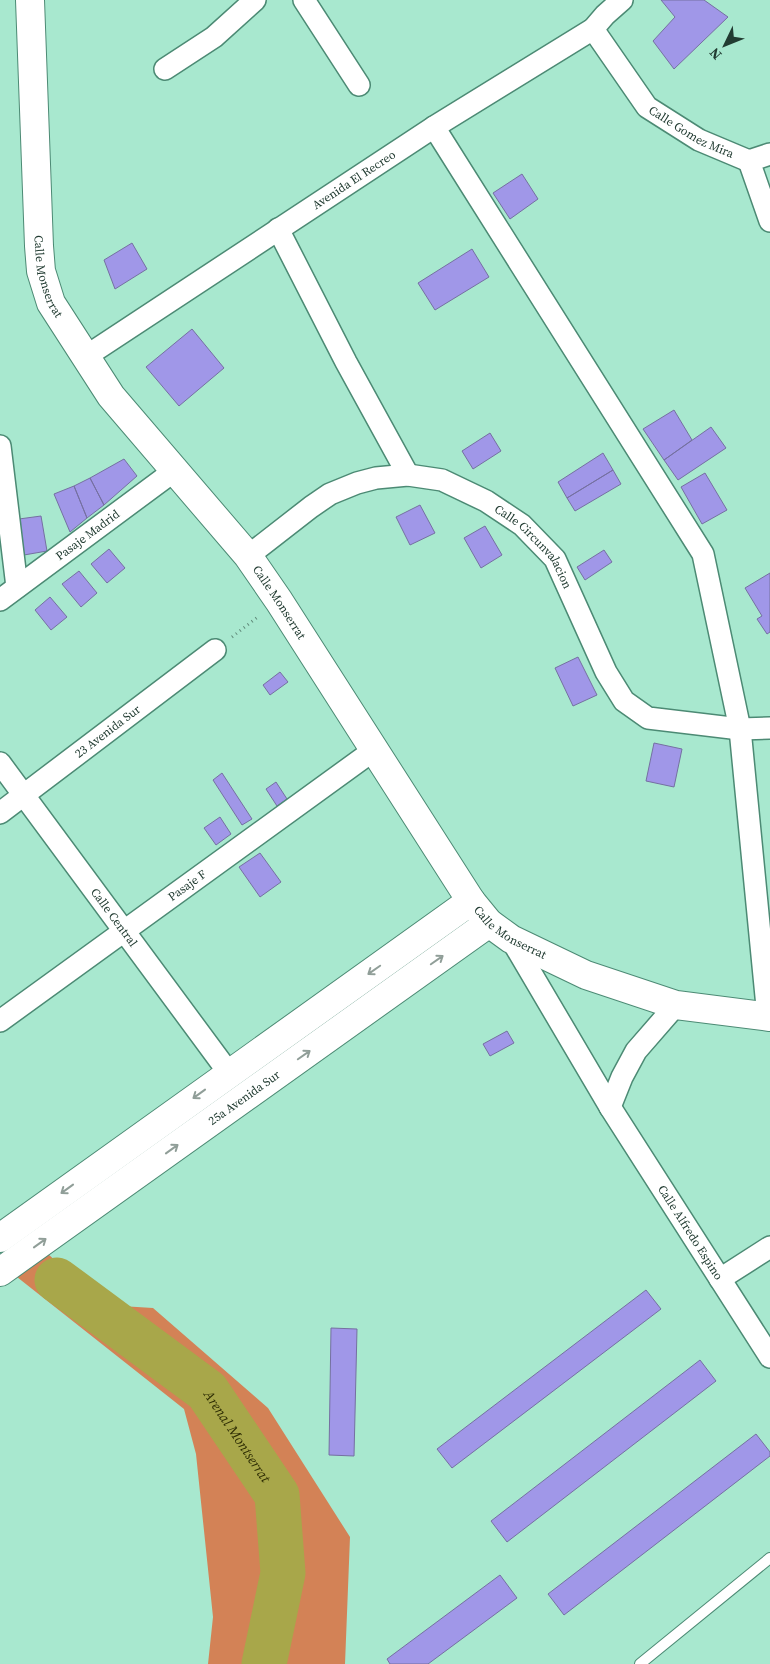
<svg xmlns="http://www.w3.org/2000/svg" width="770" height="1664" viewBox="0 0 770 1664" font-family="'Source Serif 4',serif">
  <style>
    .forest { fill: #d38256 }
    .lines { fill: none; stroke-linecap: round; stroke-linejoin: round }
    .river { stroke: #a8a74a; stroke-width: 45 }
    .building { fill: #a097e8; stroke: #7570a1 }
    .lane-casing { stroke: #4c8a74; stroke-width: 12 }
    .street-casing { stroke: #4c8a74; stroke-width: 24 }
    .secondary-casing { stroke: #4c8a74; stroke-width: 30 }
    .path { stroke: #608b7a; stroke-width: 3; stroke-dasharray: 1 4; stroke-linecap: butt }
    .lane { stroke: #fff; stroke-width: 10 }
    .street { stroke: #fff; stroke-width: 21 }
    .secondary { stroke: #fff; stroke-width: 28 }
    .oneway { stroke: #909e98 }
    .labels { text-anchor: middle; dominant-baseline: central; stroke-width: 4.5; stroke-linejoin: round; paint-order: stroke }
    .street-label { font-size: 12px; fill: #223c32; stroke: #a8e8cf }
    .water-label { font-size: 14px; font-style: italic; fill: #2e2d04; stroke: #a8e8cf }
  </style>
  <rect width="100%" height="100%" fill="#a8e8cf"/>
  <path class="forest" d="M48,1254L97,1298L121,1306L153,1308L268,1408L350,1537L345,1664H208L213,1617L196,1454L184,1409L17,1277Z"/>
  <g class="lines">
    <path class="river" id="s1" d="M57,1280L207,1391L277,1495L283,1573L264,1664"/>
  </g>
  <path class="building" d="M661,0H704L728,17L674,69L653,41L675,17Z
    M522,174L538,199L510,219L493,193Z
    M132,243L147,269L115,289L104,260Z
    M472,249L489,277L435,310L418,283Z
    M192,329L224,368L179,406L146,367Z
    M674,410L692,440L664,460L643,429Z
    M711,427L726,448L678,480L664,460Z
    M490,433L501,451L473,469L462,451Z
    M603,453L613,470L567,498L558,482Z
    M124,459L137,476L104,505L90,478Z
    M613,470L621,484L575,511L567,498Z
    M705,473L727,510L702,524L681,487Z
    M90,478L104,505L87,518L74,486Z
    M74,486L87,518L70,532L54,494Z
    M420,505L435,533L410,545L396,517Z
    M41,516L47,551L24,555L19,519Z
    M485,526L502,555L481,568L464,538Z
    M109,549L125,568L107,583L91,564Z
    M604,550L612,562L585,580L577,567Z
    M79,571L97,593L81,607L62,584Z
    M770,573V632L767,634L757,619L762,616L745,588Z
    M50,597L67,617L51,630L35,610Z
    M578,657L597,695L573,706L555,668Z
    M280,672L288,682L270,695L263,685Z
    M654,743L682,749L674,787L646,781Z
    M222,773L252,819L242,825L213,780Z
    M276,782L287,799L277,806L266,789Z
    M220,817L231,834L216,845L204,828Z
    M260,853L281,882L260,897L239,867Z
    M507,1031L514,1043L490,1056L483,1044Z
    M646,1290L661,1309L452,1468L437,1449Z
    M331,1328L357,1329L354,1456L329,1455Z
    M700,1360L716,1381L507,1542L491,1521Z
    M756,1434L770,1452V1456L564,1615L548,1594Z
    M500,1575L517,1598L428,1664H390L387,1659Z"/>
  <g class="lines">
    <g class="lane-casing">
      <path id="lane" d="M640,1664L770,1558"/>
    </g>
    <g class="street-casing">
      <g id="street">
        <path d="M304,0L359,85"/>
        <path id="s2" d="M593,29L647,107L699,140L749,161L770,154"/>
        <path d="M165,69L214,37L255,0"/>
        <path d="M434,127L703,554L740,729L768,1017"/>
        <path d="M749,161L770,221"/>
        <path d="M278,229L346,362L408,475"/>
        <path id="s3" d="M85,357L434,127L593,29L605,15L622,0"/>
        <path d="M0,446L17,587"/>
        <path id="s4" d="M248,556L311,507L330,494L357,483L376,478L408,475L442,480L486,501L522,525L555,559L606,672L624,701L648,718L740,729L770,728"/>
        <path id="s5" d="M0,600L174,471"/>
        <path id="s6" d="M0,763L229,1073"/>
        <path id="s7" d="M0,813L215,650"/>
        <path id="s8" d="M511,939L610,1107L770,1357"/>
        <path id="s9" d="M0,1021L374,750"/>
        <path d="M610,1107L622,1077L636,1051L676,1005"/>
        <path d="M720,1279L770,1247"/>
      </g>
    </g>
    <g class="secondary-casing">
      <g id="secondary">
        <path id="s10" d="M30,0L39,246L41,271L51,303L111,396L248,556L279,601L471,901L489,923L511,939L586,975L676,1005L770,1017"/>
        <path d="M0,1238L471,901"/>
        <path id="s11" d="M0,1272L489,923"/>
      </g>
    </g>
    <path class="path" d="M232,637L259,616"/>
    <use href="#lane" class="lane"/>
    <use href="#street" class="street"/>
    <use href="#secondary" class="secondary"/>
  </g>
  <defs><path id="oneway-shaft" d="M-6 0H5M1.5-3L5.5 0L1.5 3" fill="none" stroke-width="1.6" stroke-linecap="round" stroke-linejoin="round" transform="scale(1.25)"/></defs>
  <g class="oneway">
    <use href="#oneway-shaft" transform="translate(437 960) rotate(-35)"/>
    <use href="#oneway-shaft" transform="translate(374 970) rotate(145)"/>
    <use href="#oneway-shaft" transform="translate(304 1055) rotate(-35)"/>
    <use href="#oneway-shaft" transform="translate(199 1094) rotate(144)"/>
    <use href="#oneway-shaft" transform="translate(172 1149) rotate(-36)"/>
    <use href="#oneway-shaft" transform="translate(67 1189) rotate(144)"/>
    <use href="#oneway-shaft" transform="translate(40 1243) rotate(-36)"/>
  </g>
  <g class="labels">
    <g class="street-label">
      <text stroke="none"><textPath href="#s2" startOffset="146">Calle Gomez Mira</textPath></text>
      <text stroke="none"><textPath href="#s3" startOffset="322">Avenida El Recreo</textPath></text>
      <text stroke="none"><textPath href="#s10" startOffset="278">Calle Monserrat</textPath></text>
      <text stroke="none"><textPath href="#s5" startOffset="109">Pasaje Madrid</textPath></text>
      <text stroke="none"><textPath href="#s4" startOffset="334">Calle Circunvalacion</textPath></text>
      <text stroke="none"><textPath href="#s10" startOffset="682">Calle Monserrat</textPath></text>
      <text stroke="none"><textPath href="#s7" startOffset="135">23 Avenida Sur</textPath></text>
      <text stroke="none"><textPath href="#s9" startOffset="231">Pasaje F</textPath></text>
      <text stroke="none"><textPath href="#s6" startOffset="192">Calle Central</textPath></text>
      <text stroke="none"><textPath href="#s10" startOffset="1088">Calle Monserrat</textPath></text>
      <text stroke="none"><textPath href="#s11" startOffset="300">25a Avenida Sur</textPath></text>
      <text stroke="none"><textPath href="#s8" startOffset="344">Calle Alfredo Espino</textPath></text>
    </g>
    <g class="water-label">
      <text stroke="none"><textPath href="#s1" startOffset="241">Arenal Montserrat</textPath></text>
    </g>
  </g>
  <g transform="translate(725 45) rotate(227)" stroke="#a8e8cf" stroke-width="4" paint-order="stroke">
  <path d="M0-4L9 19L0 12L-9 19Z" fill="#223c32"/>
  <text y="-8" font-size="14" font-weight="bold" text-anchor="middle" fill="#223c32">N</text>
  </g>
</svg>
